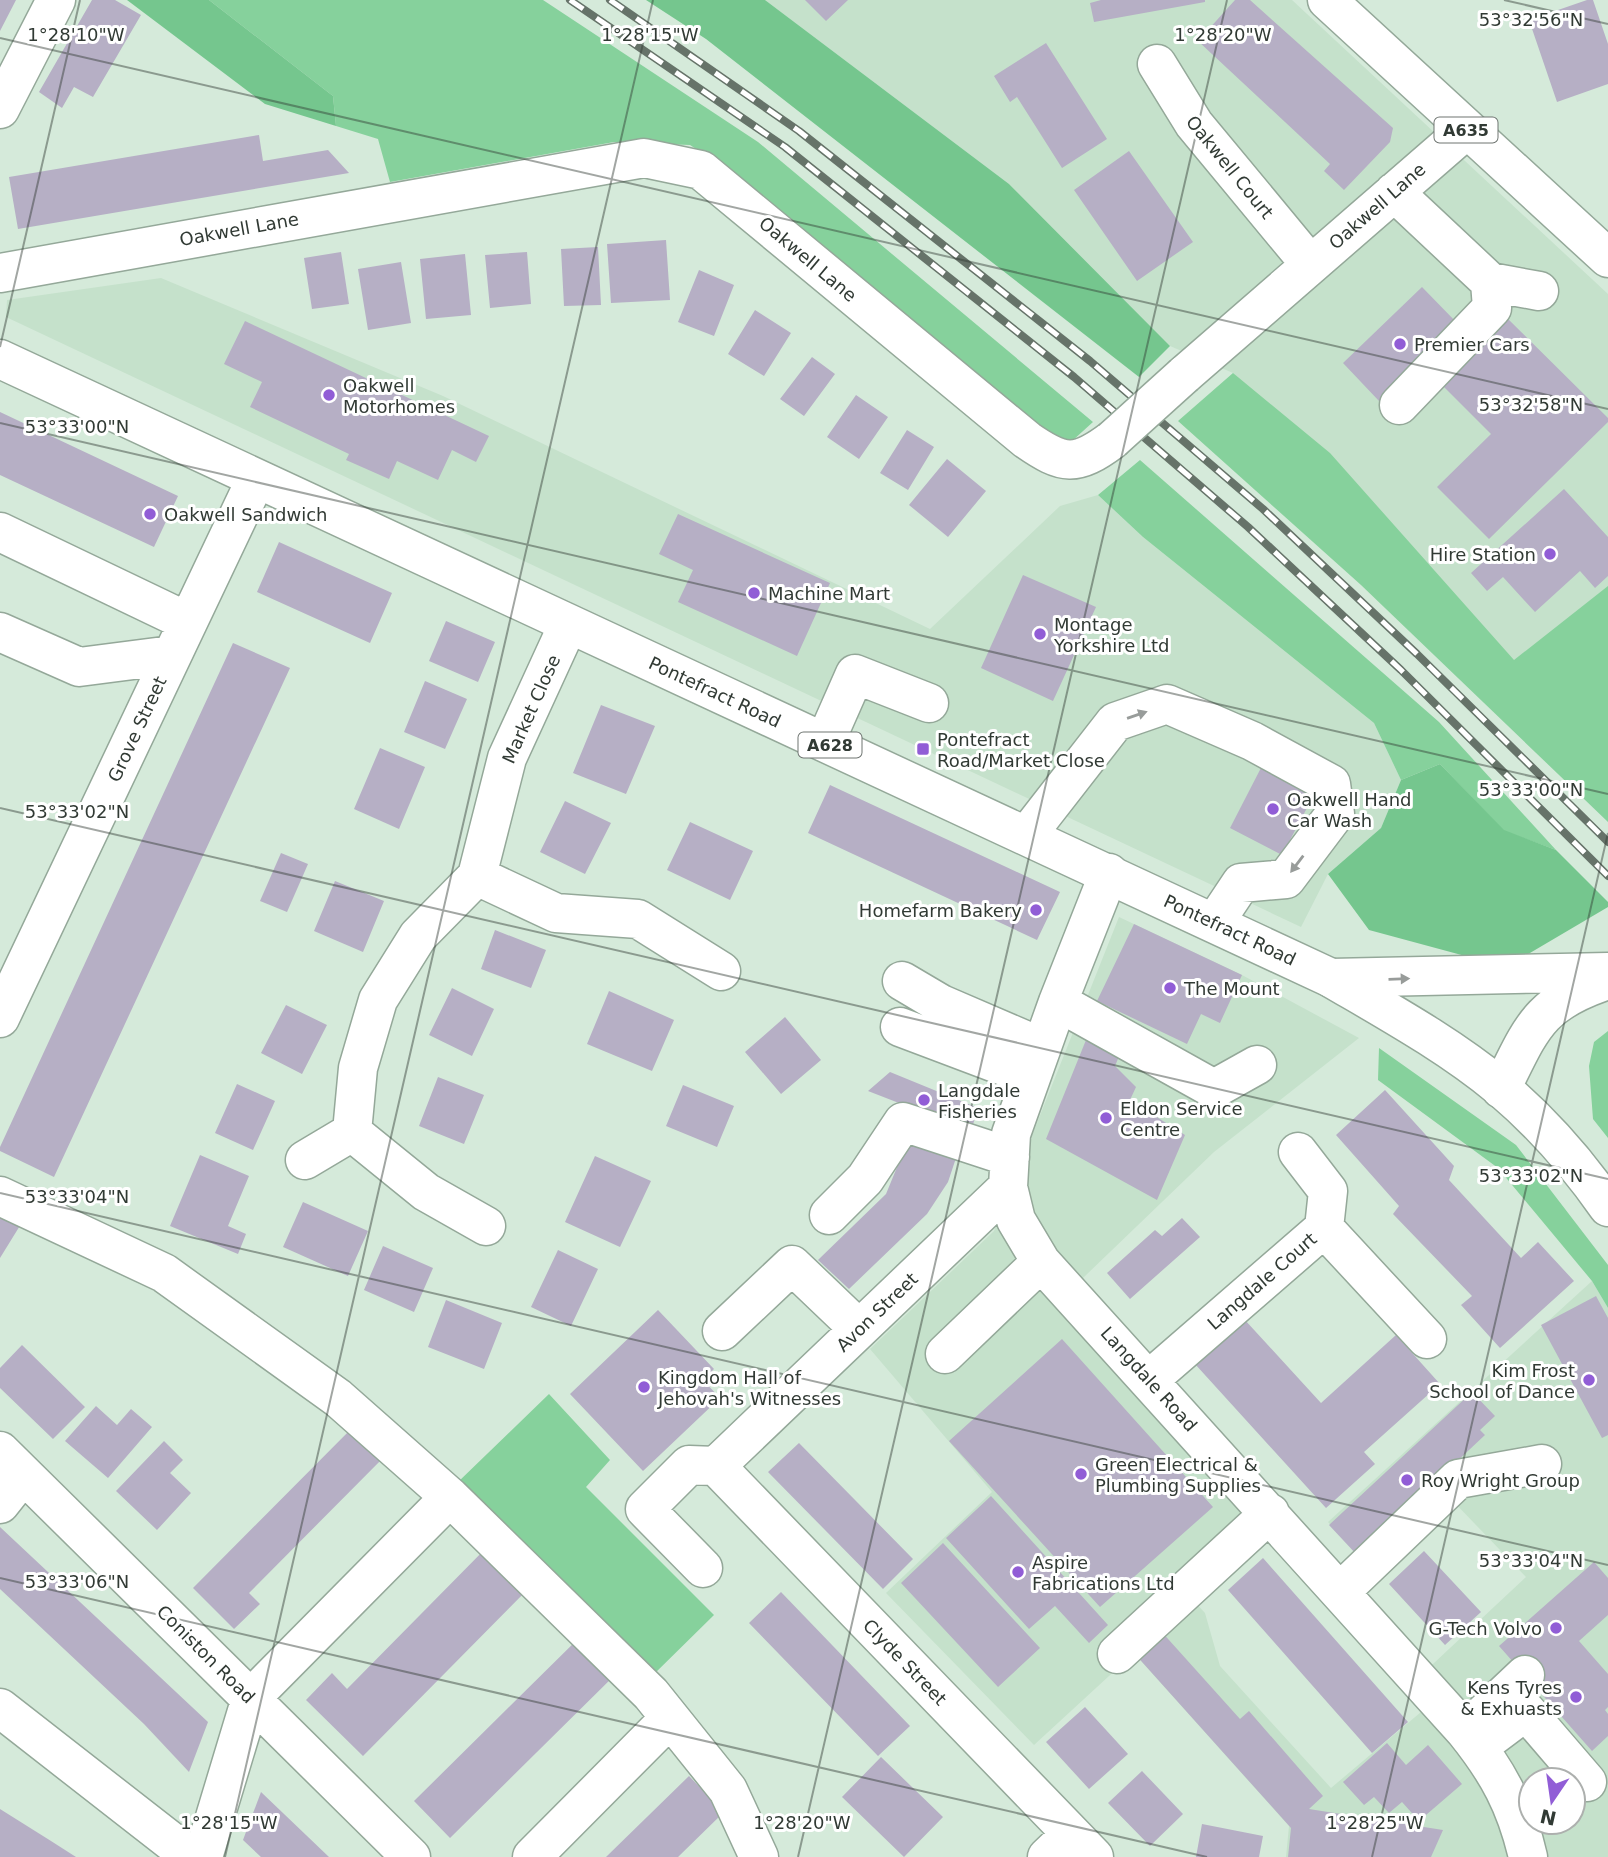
<svg xmlns="http://www.w3.org/2000/svg" width="1608" height="1857" viewBox="0 0 1608 1857" font-family="'DejaVu Sans',sans-serif">
  <style>
    .built { fill: #c5e1cb; fill-rule: evenodd }
    .green { fill: #86d19c }
    .forest { fill: #75c68e }
    .building { fill: #b6afc5 }
    .lines { fill: none; stroke-linecap: round; stroke-linejoin: round }
    .minor-casing { stroke: #94a899; stroke-width: 41 }
    .highway-casing { stroke: #94a899; stroke-width: 41 }
    .minor { stroke: #fff; stroke-width: 38 }
    .highway { stroke: #fff; stroke-width: 38 }
    .rail-casing { stroke: #667369; stroke-width: 8 }
    .rail { stroke: #fff; stroke-width: 5; stroke-dasharray: 16; stroke-linecap: butt }
    .minor-bridge-casing { stroke: #94a899; stroke-width: 41; stroke-linecap: butt }
    .minor-bridge { stroke: #fff; stroke-width: 38 }
    .oneway { fill: #989c9a }
    .ticks { fill: none; stroke: #313a34; stroke-width: 2; stroke-opacity: 0.45 }
    .poi-dot { fill: #915dd6; stroke: #fff; stroke-width: 2.5 }
    .labels { text-anchor: middle; dominant-baseline: central; stroke-width: 6; stroke-linejoin: round; paint-order: stroke }
    .shield { fill: #fff; stroke: #6f7571; stroke-width: 2 }
    .shield-label { font-size: 16px; font-weight: bold; fill: #313a34 }
    .street-label { font-size: 18px; fill: #313a34; stroke: #fff }
    .poi-label { font-size: 18px; fill: #313a34; stroke: #fff; text-anchor: start }
    .ticks-label { font-size: 18px; text-anchor: middle; fill: #313a34; stroke: #fff; stroke-width: 6; stroke-linejoin: round; paint-order: stroke }
  </style>
  <rect width="100%" height="100%" fill="#d5eada"/>
  <path class="built" d="M765,0H1292L1608,294V774L1233,373L1170,346L1009,184Z
    M161,278L443,396L930,629L1060,506L1098,495L1143,537L1374,723L1401,780L1381,828L1328,874L1301,927L6,317L7,300Z
    M1119,917L1242,975L1359,1038L1214,1152L1058,1302L1248,1519L1178,1584L1205,1613L1220,1666L1331,1788L1421,1712L1403,1692L1526,1577L1451,1499L1373,1572L1328,1522L1592,1281L1608,1308V1857H1286L1289,1826L1134,1653L1034,1745L886,1593L992,1492L870,1349L994,1231ZM1531,1780H1573V1822H1531Z"/>
  <path class="green" d="M209,0H543L758,142L1093,422L1072,441L1043,434L744,180L690,145L614,142L390,182L378,139L336,126L333,96Z
    M1233,373L1330,453L1514,660L1608,586V822L1361,585L1178,421Z
    M1140,460L1439,722L1556,850L1504,831L1440,764L1401,780L1374,723L1143,537L1098,495Z
    M1608,1031V1138L1593,1119L1589,1066L1594,1042Z
    M1379,1048L1516,1145L1608,1265V1308L1592,1281L1498,1168L1378,1080Z
    M549,1394L610,1460L586,1487L714,1615L649,1679L457,1483Z"/>
  <path class="forest" d="M127,0H209L333,96L336,126L265,104Z
    M646,0H765L1009,184L1170,346L1139,377L706,39Z
    M1440,764L1504,830L1556,850L1608,902V907L1506,967L1369,930L1328,874L1381,828L1401,780Z"/>
  <path class="building" d="M0,0H16L0,31Z
    M92,0H115L141,15L93,97L74,87L62,108L39,92Z
    M805,0H848L826,21Z
    M1101,0H1205V2L1094,22L1090,3Z
    M1235,0H1250L1393,128L1390,142L1344,190L1324,171L1330,164L1198,41Z
    M1587,0H1593L1608,44V84L1557,102L1529,20Z
    M1046,43L1107,139L1062,168L1017,97L1010,102L994,76Z
    M259,135L263,161L328,150L349,173L18,229L9,177Z
    M1129,151L1193,242L1137,281L1074,190Z
    M666,240L670,300L611,303L607,244Z
    M598,247L601,305L564,306L561,249Z
    M341,252L349,304L312,309L304,258Z
    M527,252L531,304L490,308L485,255Z
    M465,254L471,315L426,319L420,259Z
    M401,262L411,323L368,330L358,269Z
    M699,270L734,285L714,336L678,322Z
    M1422,287L1458,324L1379,401L1343,363Z
    M755,310L791,333L764,376L728,354Z
    M1507,318L1608,418V422L1489,539L1437,487L1491,434L1440,383Z
    M245,321L489,436L476,462L452,450L438,480L397,461L389,479L346,460L349,454L250,407L262,382L224,364Z
    M812,357L835,374L804,416L780,399Z
    M856,395L888,417L859,459L827,437Z
    M0,412L178,496L154,547L0,475Z
    M907,430L934,447L908,490L880,473Z
    M947,459L986,491L948,537L909,505Z
    M1564,489L1608,537V576L1595,588L1580,571L1535,612L1503,577L1487,591L1471,573Z
    M678,514L830,583L797,656L678,602L693,570L659,554Z
    M279,542L392,593L370,643L257,592Z
    M1023,575L1096,607L1053,701L981,668Z
    M446,621L495,642L478,682L429,661Z
    M233,643L290,668L54,1177L0,1151V1147Z
    M425,681L467,699L445,749L404,732Z
    M601,705L655,726L626,794L573,773Z
    M380,748L425,767L399,829L354,809Z
    M1263,764L1316,791L1282,855L1230,828Z
    M830,785L1060,892L1037,940L808,833Z
    M565,801L611,823L585,874L540,852Z
    M690,822L753,851L730,900L667,870Z
    M281,853L308,864L287,912L260,901Z
    M335,881L384,901L363,952L314,931Z
    M1134,924L1242,975L1220,1023L1201,1014L1187,1044L1097,1001Z
    M495,930L546,950L531,988L481,969Z
    M452,988L494,1009L472,1056L429,1035Z
    M609,991L674,1020L652,1071L587,1044Z
    M286,1005L327,1025L302,1074L261,1053Z
    M785,1017L821,1060L781,1094L745,1052Z
    M1086,1040L1120,1054L1115,1066L1136,1087L1130,1100L1185,1135L1157,1200L1046,1139Z
    M890,1072L978,1108L971,1131L868,1091Z
    M438,1077L484,1095L464,1144L419,1126Z
    M237,1084L275,1101L253,1150L215,1133Z
    M683,1085L734,1106L717,1147L666,1126Z
    M1385,1090L1454,1166L1449,1180L1521,1258L1538,1242L1574,1281L1500,1348L1461,1305L1472,1296L1393,1214L1399,1206L1336,1135Z
    M909,1138L958,1152L948,1182L927,1214L849,1289L818,1260L886,1194Z
    M200,1155L249,1176L228,1226L246,1234L238,1254L170,1226Z
    M595,1156L651,1181L620,1247L565,1222Z
    M303,1202L368,1231L348,1276L283,1247Z
    M0,1207L21,1224L0,1258Z
    M1182,1218L1200,1237L1130,1299L1107,1273L1155,1230L1162,1236Z
    M383,1246L433,1268L414,1312L364,1290Z
    M558,1250L598,1269L571,1326L531,1307Z
    M1596,1296L1608,1318V1435L1602,1438L1541,1325Z
    M446,1300L502,1323L484,1369L428,1347Z
    M658,1310L714,1369L703,1380L720,1398L643,1471L570,1394Z
    M1244,1319L1321,1403L1396,1335L1440,1384L1364,1452L1375,1464L1326,1508L1195,1364Z
    M1062,1339L1213,1507L1100,1607L949,1441Z
    M22,1345L85,1407L53,1439L0,1388V1368Z
    M1472,1392L1495,1416L1480,1430L1485,1435L1357,1555L1329,1525Z
    M96,1406L117,1425L131,1409L152,1427L108,1478L65,1441Z
    M357,1423L388,1453L249,1593L260,1604L234,1629L193,1588Z
    M164,1441L183,1460L170,1473L191,1493L157,1530L116,1491Z
    M799,1443L913,1559L883,1589L768,1472Z
    M991,1496L1108,1625L1089,1643L1055,1606L1029,1629L946,1538Z
    M0,1527L208,1722L189,1772L144,1724L0,1589Z
    M493,1541L535,1582L363,1756L306,1700L332,1673L347,1689Z
    M943,1543L1040,1648L998,1687L901,1583Z
    M1424,1551L1481,1612L1445,1645L1389,1584Z
    M1263,1558L1408,1722L1372,1753L1228,1590Z
    M1594,1562L1608,1578V1615L1579,1641L1608,1674V1707L1605,1710L1608,1714V1736L1592,1751L1499,1646Z
    M781,1592L910,1726L878,1756L749,1623Z
    M1160,1630L1240,1719L1249,1711L1323,1796L1309,1809L1443,1830L1431,1857H1288L1291,1828L1134,1653Z
    M586,1631L622,1668L450,1838L414,1801Z
    M1085,1707L1128,1754L1089,1789L1046,1742Z
    M1387,1743L1406,1765L1428,1745L1462,1784L1419,1821L1402,1802L1389,1813L1374,1797L1364,1805L1343,1782Z
    M881,1757L943,1817L904,1857L842,1797Z
    M1142,1771L1183,1814L1150,1846L1108,1803Z
    M689,1776L724,1812L678,1857H606Z
    M261,1792L306,1835L329,1857H261L243,1840Z
    M0,1809L51,1841L76,1857H0Z
    M1202,1824L1263,1836L1259,1857H1196Z"/>
  <g class="lines">
    <g class="minor-casing">
      <path id="minor" d="M1157,64L1194,124L1310,264
        M0,109L56,0
        M1394,192L1490,282L1539,291
        M0,273L644,158L701,170L1027,440C1063,465 1076,467 1112,440
        M1184,375L1466,130
        M1399,405L1492,308L1490,282
        M0,532L188,622
        M0,632L79,667L172,655
        M825,742L855,674L929,703
        M1027,835L1115,722L1167,704L1252,741L1331,784L1335,814L1286,879L1241,883L1215,922
        M1109,873L1058,1002L1011,1134L1008,1187L1016,1220L1041,1262L1465,1731C1498,1772 1516,1805 1528,1857
        M477,876L556,913L638,919L721,971
        M1331,978L1608,972
        M902,981L941,1004L1041,1047
        M1058,1002L1214,1089L1257,1065
        M0,1018L256,479
        M900,1027L1030,1076
        M1501,1089C1532,1027 1538,1003 1608,980
        M1298,1152L1328,1191L1324,1228
        M305,1160L352,1132
        M0,1196L164,1273L338,1398L450,1497L651,1694L728,1790L759,1857
        M829,1215L865,1179L903,1122L1010,1157
        M486,1226L426,1192L352,1132L358,1068L378,1000L418,936L477,876L507,758L568,625
        M722,1331L792,1265L859,1329
        M945,1354L1041,1262
        M1150,1379L1324,1228L1427,1339
        M0,1451L411,1857
        M716,1466L1094,1857
        M716,1466L1008,1187
        M0,1504L23,1475
        M703,1568L645,1509L689,1465L716,1466
        M1340,1592L1458,1479L1542,1464
        M1117,1654L1270,1513
        M0,1708L191,1857
        M1472,1725L1525,1675
        M1478,1747L1526,1711L1587,1782
        M203,1857L251,1698L450,1497
        M532,1857L670,1718
        M1047,1857L1071,1834"/>
    </g>
    <g class="highway-casing">
      <path id="highway" d="M1327,0L1608,258
        M0,359L1331,978C1389,1012 1449,1045 1501,1088C1541,1122 1578,1164 1608,1207"/>
    </g>
    <use href="#minor" class="minor"/>
    <use href="#highway" class="highway"/>
    <g class="rail-casing">
      <path id="rail" d="M570,0L785,147L1074,377L1248,527L1401,670L1608,876
        M610,0L799,131L1090,361L1263,509L1417,654L1608,842"/>
    </g>
    <use href="#rail" class="rail"/>
    <g class="minor-bridge-casing">
      <path id="minor-bridge" d="M1112,440L1184,375"/>
    </g>
    <use href="#minor-bridge" class="minor-bridge"/>
  </g>
  <defs><path id="oneway-solid" d="M-6-.8H1V-3.2L6.5 0L1 3.2V.8H-6Z" transform="scale(1.75)"/></defs>
  <g class="oneway">
    <use href="#oneway-solid" transform="translate(1137 715) rotate(-19)"/>
    <use href="#oneway-solid" transform="translate(1297 864) rotate(127)"/>
    <use href="#oneway-solid" transform="translate(1399 979) rotate(-2)"/>
  </g>
  <path class="ticks" d="M1504,0L1608,24M0,38L1608,409M0,347L80,0M0,423L1608,794M0,808L1608,1179M0,1193L1608,1565M0,1578L1207,1857M225,1857L653,0M798,1857L1227,0M1372,1857L1608,833"/>
  <g class="poi-dot">
    <circle cx="1400" cy="344" r="7"/>
    <circle cx="329" cy="395" r="7"/>
    <circle cx="150" cy="514" r="7"/>
    <circle cx="1550" cy="554" r="7"/>
    <circle cx="754" cy="593" r="7"/>
    <circle cx="1040" cy="634" r="7"/>
    <rect x="916" y="742" width="14" height="14" rx="3.5"/>
    <circle cx="1273" cy="809" r="7"/>
    <circle cx="1036" cy="910" r="7"/>
    <circle cx="1170" cy="988" r="7"/>
    <circle cx="924" cy="1100" r="7"/>
    <circle cx="1106" cy="1118" r="7"/>
    <circle cx="1589" cy="1380" r="7"/>
    <circle cx="644" cy="1387" r="7"/>
    <circle cx="1081" cy="1474" r="7"/>
    <circle cx="1407" cy="1480" r="7"/>
    <circle cx="1018" cy="1572" r="7"/>
    <circle cx="1556" cy="1628" r="7"/>
    <circle cx="1576" cy="1697" r="7"/>
  </g>
  <g class="labels">
    <g class="shield">
      <rect x="1434.5" y="117.5" width="63" height="25" rx="5"/>
      <rect x="798.5" y="732.5" width="63" height="25" rx="5"/>
    </g>
    <g class="shield-label">
      <text x="1466" y="130">A635</text>
      <text x="830" y="745">A628</text>
    </g>
    <g class="street-label">
      <text transform="translate(1230 167) rotate(51)">Oakwell Court</text>
      <text transform="translate(1377 206) rotate(-41)">Oakwell Lane</text>
      <text transform="translate(239 229) rotate(-10)">Oakwell Lane</text>
      <text transform="translate(808 259) rotate(40)">Oakwell Lane</text>
      <text transform="translate(715 692) rotate(25)">Pontefract Road</text>
      <text transform="translate(531 709) rotate(-66)">Market Close</text>
      <text transform="translate(137 729) rotate(-65)">Grove Street</text>
      <text transform="translate(1230 930) rotate(25)">Pontefract Road</text>
      <text transform="translate(1262 1281) rotate(-41)">Langdale Court</text>
      <text transform="translate(877 1312) rotate(-44)">Avon Street</text>
      <text transform="translate(1149 1379) rotate(48)">Langdale Road</text>
      <text transform="translate(206 1654) rotate(45)">Coniston Road</text>
      <text transform="translate(905 1662) rotate(46)">Clyde Street</text>
    </g>
    <g class="poi-label">
      <text x="1414" y="344">Premier Cars</text>
      <text x="343" y="385">Oakwell<tspan x="343" dy="21">Motorhomes</tspan></text>
      <text x="164" y="514">Oakwell Sandwich</text>
      <text x="1536" y="554" text-anchor="end">Hire Station</text>
      <text x="768" y="593">Machine Mart</text>
      <text x="1054" y="624">Montage<tspan x="1054" dy="21">Yorkshire Ltd</tspan></text>
      <text x="937" y="739">Pontefract<tspan x="937" dy="21">Road/Market Close</tspan></text>
      <text x="1287" y="799">Oakwell Hand<tspan x="1287" dy="21">Car Wash</tspan></text>
      <text x="1022" y="910" text-anchor="end">Homefarm Bakery</text>
      <text x="1184" y="988">The Mount</text>
      <text x="938" y="1090">Langdale<tspan x="938" dy="21">Fisheries</tspan></text>
      <text x="1120" y="1108">Eldon Service<tspan x="1120" dy="21">Centre</tspan></text>
      <text x="1575" y="1370" text-anchor="end">Kim Frost<tspan x="1575" dy="21">School of Dance</tspan></text>
      <text x="658" y="1377">Kingdom Hall of<tspan x="658" dy="21">Jehovah's Witnesses</tspan></text>
      <text x="1095" y="1464">Green Electrical &amp;<tspan x="1095" dy="21">Plumbing Supplies</tspan></text>
      <text x="1421" y="1480">Roy Wright Group</text>
      <text x="1032" y="1562">Aspire<tspan x="1032" dy="21">Fabrications Ltd</tspan></text>
      <text x="1542" y="1628" text-anchor="end">G-Tech Volvo</text>
      <text x="1562" y="1687" text-anchor="end">Kens Tyres<tspan x="1562" dy="21">&amp; Exhuasts</tspan></text>
    </g>
  </g>
  <g class="ticks-label">
    <text x="1531" y="26">53°32'56"N</text>
    <text x="76" y="41">1°28'10"W</text>
    <text x="650" y="41">1°28'15"W</text>
    <text x="1223" y="41">1°28'20"W</text>
    <text x="1531" y="411">53°32'58"N</text>
    <text x="77" y="433">53°33'00"N</text>
    <text x="1531" y="796">53°33'00"N</text>
    <text x="77" y="818">53°33'02"N</text>
    <text x="1531" y="1182">53°33'02"N</text>
    <text x="77" y="1203">53°33'04"N</text>
    <text x="1531" y="1567">53°33'04"N</text>
    <text x="77" y="1588">53°33'06"N</text>
    <text x="229" y="1829">1°28'15"W</text>
    <text x="802" y="1829">1°28'20"W</text>
    <text x="1375" y="1829">1°28'25"W</text>
  </g>
  <g transform="translate(1552 1801) rotate(193)"><circle r="33" fill="#ffffff" stroke="#adb0ae" stroke-width="2"/>
  <path d="M0-5L12 26L0 18L-12 26Z" fill="#915dd6"/>
  <text y="-10" font-size="19" font-weight="bold" text-anchor="middle" fill="#313a34">N</text>
  </g>
</svg>
